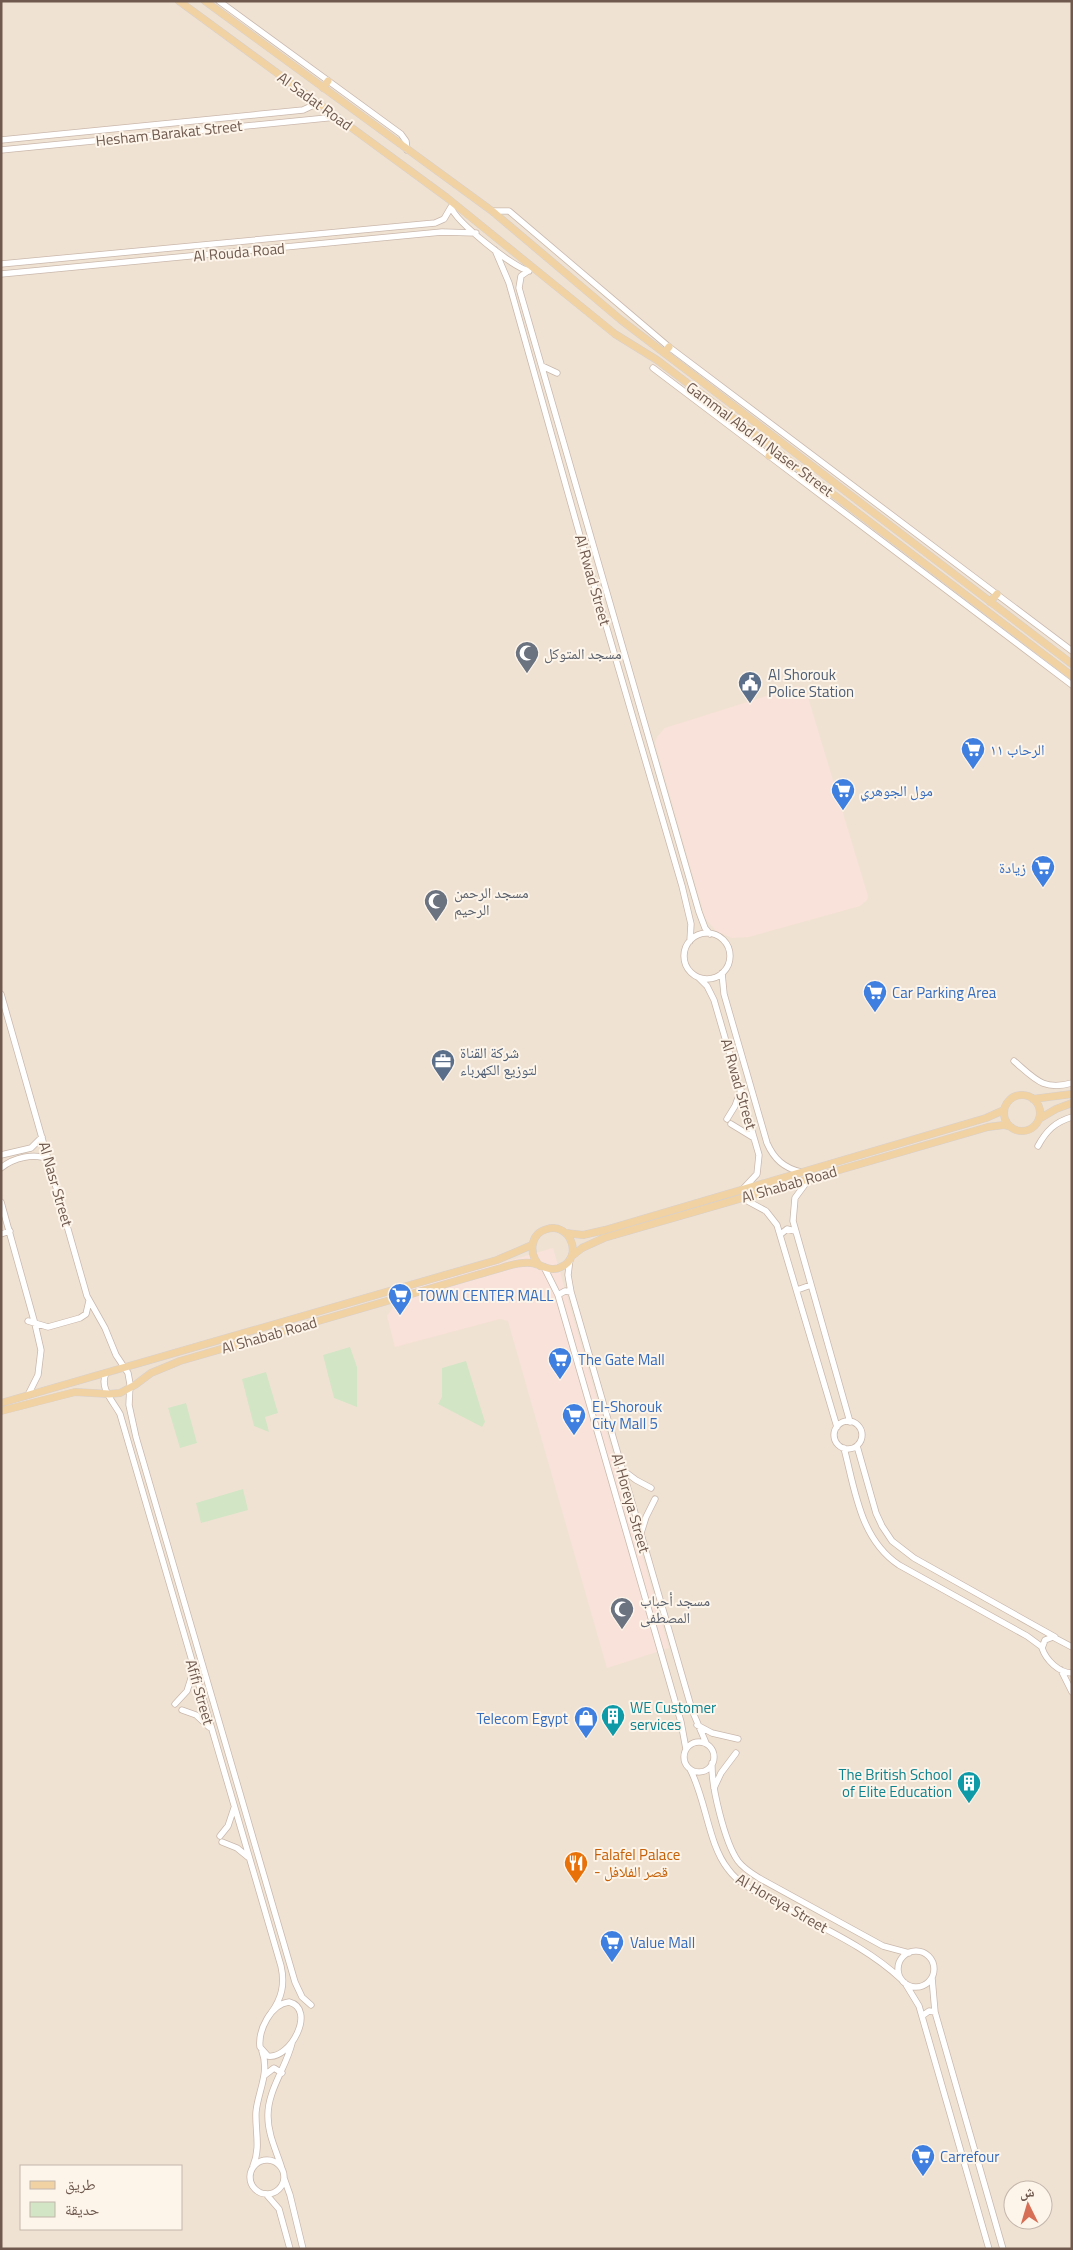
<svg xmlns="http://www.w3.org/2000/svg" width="1073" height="2250" viewBox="0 0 1073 2250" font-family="'Titillium Web','Noto Naskh Arabic',sans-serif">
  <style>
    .residential { fill: #f0e2d3; fill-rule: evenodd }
    .commercial { fill: #f9e2d9 }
    .green { fill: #d2e5c4 }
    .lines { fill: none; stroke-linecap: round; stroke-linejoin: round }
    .minor-casing { stroke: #c9b8ac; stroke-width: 7 }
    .major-casing { stroke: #d7d0cd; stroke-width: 8 }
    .minor { stroke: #fff; stroke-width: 5.5 }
    .major { stroke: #f1d2a3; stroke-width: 7 }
    .labels { text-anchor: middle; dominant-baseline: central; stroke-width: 4; stroke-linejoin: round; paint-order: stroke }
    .street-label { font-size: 15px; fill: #6f584d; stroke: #fdf5ea }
    .worship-label { font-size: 15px; fill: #5b616d; stroke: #fdf5ea; text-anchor: start }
    .service-label { font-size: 15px; fill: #4e5e75; stroke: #fdf5ea; text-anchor: start }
    .shop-label { font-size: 15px; fill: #366cbe; stroke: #fdf5ea; text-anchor: start }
    .culture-label { font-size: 15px; fill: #0d838f; stroke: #fdf5ea; text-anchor: start }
    .food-label { font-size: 15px; fill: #c56008; stroke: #fdf5ea; text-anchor: start }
  </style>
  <rect width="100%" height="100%" fill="#f9f1e4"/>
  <path class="residential" d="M1,1H1072V2249H1ZM21,2166H181V2229H21ZM1013,2190H1043V2220H1013Z"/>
  <path class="commercial" d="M798,686L805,689L807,694L868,896L867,900L860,906L749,937L732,938L716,931L705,918L655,743L657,737L665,728Z
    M553,1248L669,1648L607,1668L508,1321L500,1319L395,1347L387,1316L404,1291Z"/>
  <path class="green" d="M350,1347L357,1367V1407L334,1398L323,1355Z
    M466,1361L485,1422L482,1427L438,1404L442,1397V1368Z
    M266,1372L278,1413L265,1417L269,1432L254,1426L242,1379Z
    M186,1403L197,1443L180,1448L168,1408Z
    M243,1489L248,1510L201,1523L196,1503Z"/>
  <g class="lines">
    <g class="minor-casing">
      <path id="minor" d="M219,1L401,134L406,141L407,150
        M1,140L303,110L318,103
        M1,150L337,117
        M451,207C456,222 514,268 529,271
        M492,211H509L669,347L1072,651
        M495,250L509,283L582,543L682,886L691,924L690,941
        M1,264L435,223L444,219L451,207
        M528,271L521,276L519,288L699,912L705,928L710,934
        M1,274L442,232L476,233
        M542,366L557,373
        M653,368L1072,685
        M684 956a23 23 0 1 1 46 0a23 23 0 1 1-46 0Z
        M722,973L724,994L767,1143C774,1159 784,1168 801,1172
        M699,978L707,986L714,1000L759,1155L757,1174L743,1189
        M1,994L87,1296L105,1328L116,1355L128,1373L130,1384L129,1405L136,1437L295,1982L302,1997L311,2005
        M1014,1061C1035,1079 1043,1091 1072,1083
        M727,1119L735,1106L741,1090
        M731,1124L754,1138
        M1038,1146C1046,1131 1055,1122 1072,1117
        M1,1155L31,1148L42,1137
        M1,1168C13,1158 35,1152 49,1160
        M809,1179L795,1198L793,1221L850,1422
        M742,1198L766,1211L777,1225L837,1427
        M1,1202L35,1324L41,1350L38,1375L28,1395
        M1,1234L10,1231
        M781,1234L787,1229L795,1231
        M570,1259L568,1275L571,1292L692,1710L706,1743
        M544,1267L558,1295L681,1722L686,1749
        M797,1290L811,1285
        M558,1295L565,1291L571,1292
        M28,1321L48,1327L80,1318L86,1314L89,1301
        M106,1373C99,1388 113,1401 120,1414L281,1966C285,1984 282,1998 271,2013
        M834 1435a14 14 0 1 1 28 0a14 14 0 1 1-28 0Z
        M857,1446L876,1513L882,1526L892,1541L914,1558L1055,1637
        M844,1448C855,1490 860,1539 899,1565L1027,1636L1042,1647
        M624,1471L636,1480L651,1488
        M641,1533L646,1517L655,1499
        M1072,1647L1053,1637L1045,1640L1042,1648C1046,1660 1059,1673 1072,1673
        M1061,1670L1072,1692
        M175,1704L187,1691L193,1672
        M182,1710L196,1715L209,1727
        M697,1725L712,1733L738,1739
        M684 1757a15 15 0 1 1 30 0a15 15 0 1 1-30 0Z
        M712,1763C711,1786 725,1843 738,1861C743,1868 751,1873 759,1878L883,1946L909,1953
        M690,1769C706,1799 708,1844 728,1869C740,1886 762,1895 781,1905C822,1928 867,1947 901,1979
        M714,1788L721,1773L736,1753
        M220,1836L228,1826L234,1808
        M222,1842L237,1848L248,1857
        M898 1969a18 18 0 1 1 36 0a18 18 0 1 1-36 0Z
        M932,1978L935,2012L1003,2249
        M905,1983L919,2006L989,2249
        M289,2002C317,2009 290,2060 268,2056L260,2047C258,2030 271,2004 289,2002Z
        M922,2016L929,2011L935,2012
        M265,2075L274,2068L282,2073
        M250 2177a17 17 0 1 1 34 0a17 17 0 1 1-34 0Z
        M253,2166C261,2147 255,2131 256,2112C258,2091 270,2073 262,2051
        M282,2169C277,2152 268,2135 268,2117C267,2091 286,2068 292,2043
        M284,2178L290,2195L303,2249
        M266,2194L279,2209L290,2249"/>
    </g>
    <g class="major-casing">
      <path id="major" d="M179,1L446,197L615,334L657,360L1072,676
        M205,1L492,211L621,320L1072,664
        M323,88L328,81
        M664,353L669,347
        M769,456L774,449
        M990,602L997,594
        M1004 1113a18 18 0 1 1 36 0a18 18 0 1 1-36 0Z
        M1033,1099L1072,1094
        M1039,1119L1056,1109L1072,1103
        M566,1233L583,1235L605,1230L986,1118L1004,1110
        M572,1256L582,1248L604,1238L988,1127L1004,1125L1011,1127
        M1,1403L497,1260L532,1245
        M1,1411L75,1392L109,1394L120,1393L135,1385L151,1373L180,1361L501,1268C510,1265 521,1262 531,1263C542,1264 550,1273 561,1267C584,1257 570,1222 547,1229C529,1234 529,1255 540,1266"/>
    </g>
    <use href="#minor" class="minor"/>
    <use href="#major" class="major"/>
  </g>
  <defs>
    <g id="mosque-pin" transform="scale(1.25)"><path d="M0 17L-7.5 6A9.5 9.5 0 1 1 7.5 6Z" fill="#6b7280" stroke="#fdf5ea"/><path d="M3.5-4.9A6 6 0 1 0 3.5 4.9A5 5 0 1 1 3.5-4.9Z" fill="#fff"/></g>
    <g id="civic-pin" transform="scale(1.25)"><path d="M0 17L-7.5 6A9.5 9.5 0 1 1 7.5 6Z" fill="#5c6f8a" stroke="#fdf5ea"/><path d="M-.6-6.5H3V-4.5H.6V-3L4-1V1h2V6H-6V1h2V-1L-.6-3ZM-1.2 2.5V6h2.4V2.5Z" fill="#fff"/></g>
    <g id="supermarket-pin" transform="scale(1.25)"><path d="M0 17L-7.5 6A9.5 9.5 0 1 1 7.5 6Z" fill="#3f7fe0" stroke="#fdf5ea"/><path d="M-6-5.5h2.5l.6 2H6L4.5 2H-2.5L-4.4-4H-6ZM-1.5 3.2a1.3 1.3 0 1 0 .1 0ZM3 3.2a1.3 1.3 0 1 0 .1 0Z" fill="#fff"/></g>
    <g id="office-pin" transform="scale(1.25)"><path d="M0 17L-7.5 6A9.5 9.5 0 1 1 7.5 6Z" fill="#5c6f8a" stroke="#fdf5ea"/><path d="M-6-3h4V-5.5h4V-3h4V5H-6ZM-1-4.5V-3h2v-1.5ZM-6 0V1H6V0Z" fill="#fff"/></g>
    <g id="building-pin" transform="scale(1.25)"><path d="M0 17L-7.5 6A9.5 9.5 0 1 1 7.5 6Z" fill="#0f9aa8" stroke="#fdf5ea"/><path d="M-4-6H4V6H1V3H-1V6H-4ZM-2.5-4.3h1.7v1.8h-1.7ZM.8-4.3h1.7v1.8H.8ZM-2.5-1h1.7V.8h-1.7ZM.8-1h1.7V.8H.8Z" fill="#fff"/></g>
    <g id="shop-pin" transform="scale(1.25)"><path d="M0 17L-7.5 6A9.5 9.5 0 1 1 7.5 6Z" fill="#3f7fe0" stroke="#fdf5ea"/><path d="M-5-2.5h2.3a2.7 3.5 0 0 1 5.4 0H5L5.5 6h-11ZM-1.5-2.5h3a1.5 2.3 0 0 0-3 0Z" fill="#fff"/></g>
    <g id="restaurant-pin" transform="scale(1.25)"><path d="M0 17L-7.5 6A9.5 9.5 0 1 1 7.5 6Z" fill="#e8710a" stroke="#fdf5ea"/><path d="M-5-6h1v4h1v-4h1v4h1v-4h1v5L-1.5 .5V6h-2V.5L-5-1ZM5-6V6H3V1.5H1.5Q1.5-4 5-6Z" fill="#fff"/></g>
  </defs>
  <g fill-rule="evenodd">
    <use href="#mosque-pin" x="527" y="653"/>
    <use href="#civic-pin" x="750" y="683"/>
    <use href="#supermarket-pin" x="973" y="749"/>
    <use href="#supermarket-pin" x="843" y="790"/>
    <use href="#supermarket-pin" x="1043" y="867"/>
    <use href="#mosque-pin" x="436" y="901"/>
    <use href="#supermarket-pin" x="875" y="992"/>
    <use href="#office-pin" x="443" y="1061"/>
    <use href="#supermarket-pin" x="400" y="1295"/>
    <use href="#supermarket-pin" x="560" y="1359"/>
    <use href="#supermarket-pin" x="574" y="1415"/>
    <use href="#mosque-pin" x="622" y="1609"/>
    <use href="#building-pin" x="613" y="1716"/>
    <use href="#shop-pin" x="586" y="1718"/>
    <use href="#building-pin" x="969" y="1783"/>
    <use href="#restaurant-pin" x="576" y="1863"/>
    <use href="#supermarket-pin" x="612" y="1942"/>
    <use href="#supermarket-pin" x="923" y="2156"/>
  </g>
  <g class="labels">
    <g class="street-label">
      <text transform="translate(315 101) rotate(36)">Al Sadat Road</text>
      <text transform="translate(169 133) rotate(-6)">Hesham Barakat Street</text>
      <text transform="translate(239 252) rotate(-5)">Al Rouda Road</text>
      <text transform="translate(760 439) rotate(37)">Gammal Abd Al Naser Street</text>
      <text transform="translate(593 580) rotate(74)">Al Rwad Street</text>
      <text transform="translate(739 1084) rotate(74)">Al Rwad Street</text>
      <text transform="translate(56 1184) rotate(74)">Al Nasr Street</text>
      <text transform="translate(789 1184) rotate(-16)">Al Shabab Road</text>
      <text transform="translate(269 1335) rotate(-16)">Al Shabab Road</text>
      <text transform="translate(631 1503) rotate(74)">Al Horeya Street</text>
      <text transform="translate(200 1692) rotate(74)">Afifi Street</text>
      <text transform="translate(782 1903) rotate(30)">Al Horeya Street</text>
    </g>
    <g class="worship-label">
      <text x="544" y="653">مسجد المتوكل</text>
      <text x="454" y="892">مسجد الرحمن<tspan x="454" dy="17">الرحيم</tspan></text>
      <text x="640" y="1600">مسجد أحباب<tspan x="640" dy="17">المصطفى</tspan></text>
    </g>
    <g class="service-label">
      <text x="768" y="674">Al Shorouk<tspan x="768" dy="17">Police Station</tspan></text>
      <text x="460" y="1052">شركة القناة<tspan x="460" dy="17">لتوزيع الكهرباء</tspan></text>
    </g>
    <g class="shop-label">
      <text x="990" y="749">الرحاب ١١</text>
      <text x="860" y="790">مول الجوهري</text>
      <text x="1026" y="867" text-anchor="end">زيادة</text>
      <text x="892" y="992">Car Parking Area</text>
      <text x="418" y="1295">TOWN CENTER MALL</text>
      <text x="578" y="1359">The Gate Mall</text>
      <text x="592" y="1406">El-Shorouk<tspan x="592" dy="17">City Mall 5</tspan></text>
      <text x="568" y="1718" text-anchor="end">Telecom Egypt</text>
      <text x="630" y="1942">Value Mall</text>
      <text x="940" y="2156">Carrefour</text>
    </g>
    <g class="culture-label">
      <text x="630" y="1707">WE Customer<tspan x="630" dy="17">services</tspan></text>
      <text x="952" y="1774" text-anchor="end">The British School<tspan x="952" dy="17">of Elite Education</tspan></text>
    </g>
    <g class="food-label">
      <text x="594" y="1854">Falafel Palace<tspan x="594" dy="17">- قصر الفلافل</tspan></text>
    </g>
  </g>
  <rect width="1073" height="2250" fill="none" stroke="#6f584d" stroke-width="5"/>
  <rect x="20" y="2165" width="162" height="65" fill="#fdf5ea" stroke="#c4b6ab"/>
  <rect x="30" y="2181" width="25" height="8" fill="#f1d2a3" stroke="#c4b6ab"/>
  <text x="65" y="2190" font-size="15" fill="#6f584d">طريق</text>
  <rect x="30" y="2202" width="25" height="15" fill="#d2e5c4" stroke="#c4b6ab"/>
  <text x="65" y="2215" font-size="15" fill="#6f584d">حديقة</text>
  <g transform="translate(1028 2205) rotate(355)"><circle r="24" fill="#fdf5ea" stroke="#c4b6ab"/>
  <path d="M0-4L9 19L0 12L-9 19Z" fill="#d76f56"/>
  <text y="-8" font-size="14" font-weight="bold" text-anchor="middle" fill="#6f584d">ش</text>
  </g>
</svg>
